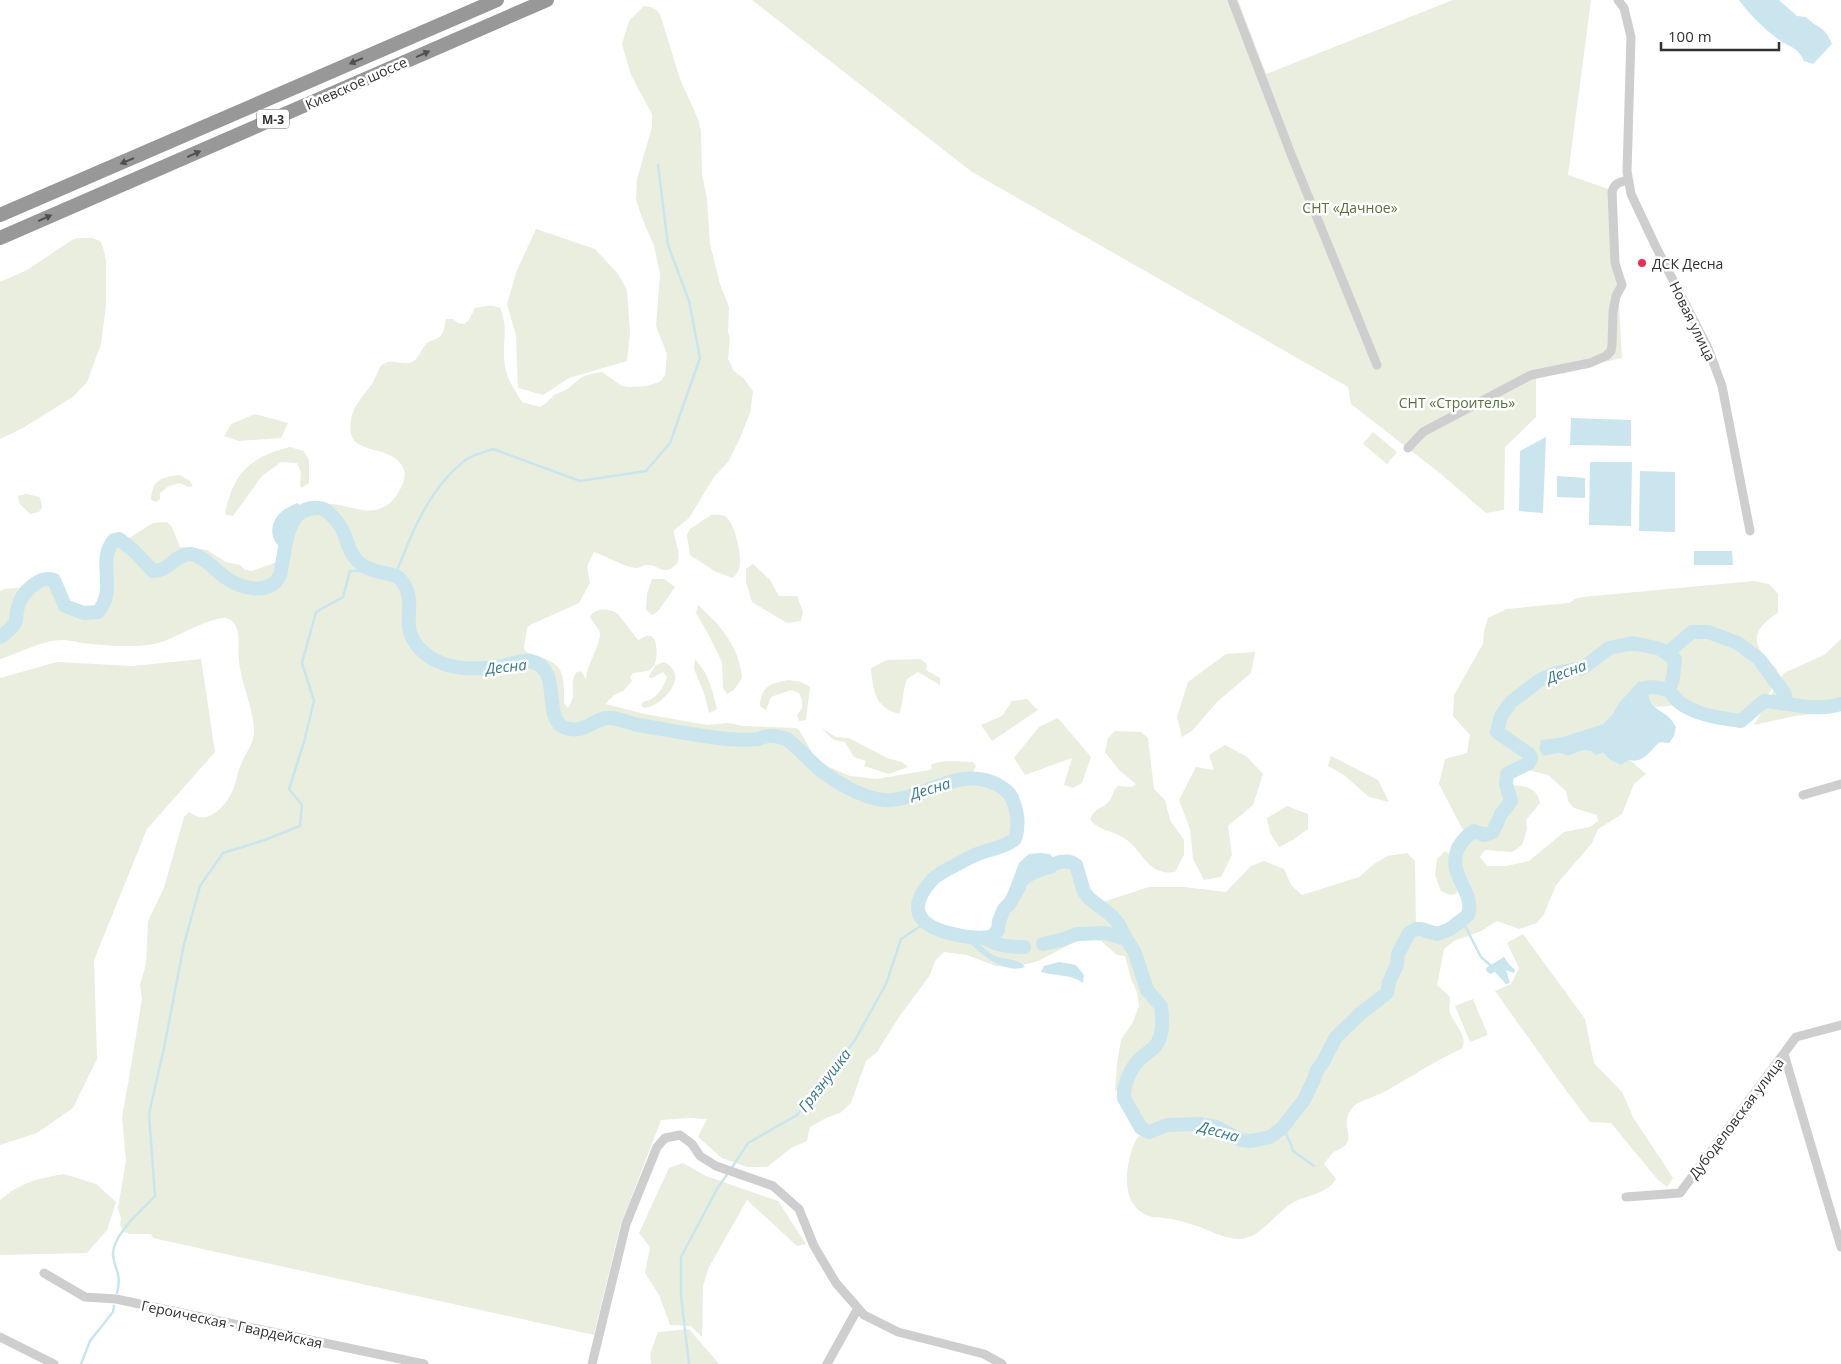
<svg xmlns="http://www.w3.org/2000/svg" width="1841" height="1364" viewBox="0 0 1841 1364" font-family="'Open Sans',sans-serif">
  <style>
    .green { fill: #e9eedf; fill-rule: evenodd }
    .water { fill: #cbe5ee }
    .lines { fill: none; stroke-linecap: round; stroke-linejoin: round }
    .stream { stroke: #cbe5ee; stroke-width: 2.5 }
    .river { stroke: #cbe5ee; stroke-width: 14 }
    .minor { stroke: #cecece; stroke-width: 9 }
    .highway { stroke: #989898; stroke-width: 14 }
    .oneway { fill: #505050 }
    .poi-dot { fill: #ed2e53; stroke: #fff; stroke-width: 2 }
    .labels { text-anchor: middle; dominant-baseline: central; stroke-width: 5; stroke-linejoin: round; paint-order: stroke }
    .shield { fill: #fff; stroke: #6f6f6f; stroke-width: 1 }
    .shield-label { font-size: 12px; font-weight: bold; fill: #313131 }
    .street-label { font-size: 14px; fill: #313131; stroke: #fff }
    .park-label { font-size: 14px; fill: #5a703c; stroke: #fff }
    .poi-label { font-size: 14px; fill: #313131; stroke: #fff; text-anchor: start }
    .water-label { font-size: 15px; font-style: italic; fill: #387a91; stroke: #fff }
  </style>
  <rect width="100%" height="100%" fill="#fff"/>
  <path class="green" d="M752,0H1238L1266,74L1453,0H1591L1568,175L1617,192L1616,247L1622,358L1536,377V417L1505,447L1504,510L1486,513L1441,474L1351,404L1348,387L972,172Z
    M644,6C653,7 657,9 661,17L680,79L698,119L701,131L702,174L707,199L710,244L720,284L729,307L728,332L730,338L728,359L734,371L744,379L753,391L750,413L740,438L728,462L714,477L689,518L674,530C674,543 682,551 677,564C662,577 660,565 647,565C643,565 640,568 636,568C628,568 603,555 594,552L587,566L590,583L579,603L530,625L527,628L524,648L526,652C561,663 565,666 564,703L568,708C579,692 568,684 576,673L581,671L586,679C587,665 600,645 600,634C599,627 593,623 590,617C595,607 610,608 618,614L638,640L646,636H651L655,640C657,648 659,666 649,670C644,672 638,672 633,673L630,677L632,681L623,691L614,695L605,704L645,714L707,725L728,723L744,726L796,728L800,731L815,758L822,764L850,776L877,779L929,770L932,769L931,765C939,759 962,762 973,762L976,766L972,774C952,777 928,777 914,794C926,791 938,784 950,781C976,775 1009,780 1016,810C1018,818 1019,833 1014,840C1008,847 1001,846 993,849C974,854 956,866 937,875C921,889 907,916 933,929C940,932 948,933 956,935C967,937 979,939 991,937L998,930L999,921L1004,909L1010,903L1024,877L1056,863L1068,861L1076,865L1084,892L1097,904L1149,887H1184L1226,892L1251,866L1264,861L1284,869L1291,885L1302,895L1359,877L1374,864L1387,856L1407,853L1415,861L1416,928C1423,929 1428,933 1434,934C1439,935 1448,930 1452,927C1457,924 1464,920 1468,915C1478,902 1450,874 1456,853C1458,847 1462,842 1466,836L1439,784L1445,759L1467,753L1470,735L1453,716L1454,695L1483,644L1484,631L1488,618L1507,609L1569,603L1575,599L1582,597L1754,581L1769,584L1778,594V613C1747,632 1753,648 1777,669C1779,690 1755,709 1741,721C1719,718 1698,713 1679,702L1678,705L1656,707C1650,702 1646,695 1647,687L1640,681L1618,704L1613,715L1603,724L1562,737L1541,740L1544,756L1559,753L1568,756L1583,750L1603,753L1610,760L1621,765L1629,760L1632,762L1646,774L1634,784L1622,814L1598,829L1592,843L1556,885L1544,914L1537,923L1519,929L1497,921L1481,931L1454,941L1444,949L1437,985L1450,997C1450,1002 1449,1008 1450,1013C1454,1024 1470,1038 1461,1049C1434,1061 1410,1078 1384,1092C1376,1096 1357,1102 1353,1107C1340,1122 1352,1133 1347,1143C1344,1148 1338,1149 1334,1152C1330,1155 1327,1160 1324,1164L1336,1179C1327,1194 1309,1194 1294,1202C1278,1211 1264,1232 1249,1237C1231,1244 1211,1230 1194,1225C1184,1222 1174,1219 1164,1218C1159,1217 1153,1218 1149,1216C1119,1205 1125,1165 1135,1142C1137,1138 1141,1134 1145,1130L1139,1124L1124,1098V1094L1115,1090L1117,1064L1121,1040L1133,1022L1139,1006L1137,992L1131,979L1125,956L1117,955L1101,941L1084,937L1038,961L1016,967L996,966L967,955L944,952L935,961L930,975L899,1017L877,1052L866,1061L851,1103L840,1113L826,1118L810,1127L807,1141L791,1148L767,1167H747L722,1158L698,1137L707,1119L689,1118L661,1120L620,1227L594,1335L153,1238L151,1234H130L124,1232L120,1225L121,1219L118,1208L126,1160L122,1117L128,1084L142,999L140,985L146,964L148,921L164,888L184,817L189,812C194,815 200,819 207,817C219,813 230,799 234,787C237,779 238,770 242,762C247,750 254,744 254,731C254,710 241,683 239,661C237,649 243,626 229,619C216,613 174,639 159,643C138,648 112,646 91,644C81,643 71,640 61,640C40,641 20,653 0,659V591L4,589C12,588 21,588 30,587C39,585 44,577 54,580L65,606C137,640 87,547 119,539L123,542L153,523L167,522L172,527L180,547L207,550L226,562L240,565L245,570L252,571L277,562L283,564C286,543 291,497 325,509L330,504C344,504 362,513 375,510C386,508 392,502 398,493C409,476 407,463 387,454C370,446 346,450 351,420C353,404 367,393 374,380C377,375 378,368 383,364C391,359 401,364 409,363C419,361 420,350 426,344C431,339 438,340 442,334C444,330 445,324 446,319H453L458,323L464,324L469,320L475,308C485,306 491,304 500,308C510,330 500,347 506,370C508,381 516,392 522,402L540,407L545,404L554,395L566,390L582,377L595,373L602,372L622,386L629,387L648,386L661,381L665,375L667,354L656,326L660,274L654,246L643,220L636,200L637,179L652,127V114L631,75L622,44L629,21ZM1520,768L1548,775L1566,791L1568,801L1574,808L1597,815L1598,821L1590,827L1564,832L1529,861L1506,866H1487L1480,857L1485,850L1512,852L1522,845L1527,829L1526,820L1540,803C1536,784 1522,787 1506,784L1507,774Z
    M536,229L595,249L618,274L627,290L630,333L627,361L569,378L543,395L518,388L516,336L507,304L517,270Z
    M78,238H93L100,241L103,247L106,261V305L101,344L87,382L74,396L23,428L0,439V282L27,270L72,240Z
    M255,414L288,423L281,438L239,441L224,436L231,424Z
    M1373,432L1397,452L1387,464L1363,444Z
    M290,447L304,451L309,460V483L302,488L300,486L301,472L297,463L281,462L262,476L233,516L225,514C233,473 250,457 290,447Z
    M179,475L189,480L193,486L188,487L180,483L169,486L160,493V499L156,502L151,500C152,480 161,477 179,475Z
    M26,494L40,497L42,507L39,512L30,514L19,503L18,496Z
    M711,515C716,515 721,514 726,517C735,524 741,553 740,564C739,570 737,574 733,578L716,572L690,555L687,535L690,529Z
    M753,564L770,580L779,596H797L803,612L801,621L787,623L752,602L746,582V569Z
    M652,579H664L675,587L658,611L652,615L646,610L647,594Z
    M698,605C721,626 739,646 742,678L734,690L727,694L723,688L722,662L707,632L696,613Z
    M1841,639V711L1795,716L1754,725L1784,673L1824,655Z
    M1255,652L1251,673L1217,702L1192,731L1182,737L1177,717L1188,682L1226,654Z
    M201,659L215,752L147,829L94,960L97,1059L73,1108L37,1133L0,1145V678L57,662L133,666Z
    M695,659C709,675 712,688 717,709L709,713L704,693L694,669Z
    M920,659L927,664L926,670L940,678V685L918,672L907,679C902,691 904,702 899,714C875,707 873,691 871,668L887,660Z
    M664,662C691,675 663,706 644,708L641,705L643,702C656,700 663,689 667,677L663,672L652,678L648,677L656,665Z
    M789,680L801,682L810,687L806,720L799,721L797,715L802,708V699L799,693L791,690L771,697L766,710L760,706C760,686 772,683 789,680Z
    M1027,699L1038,710L992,741L981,725L1002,716L1012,701Z
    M1058,718L1091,757L1082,783L1073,788L1064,785L1072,758L1025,775L1014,758L1039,727Z
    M821,728L836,737L849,738L887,758L902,762L908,767L889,774L864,766L866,761L854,757L845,742L834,740Z
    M1115,731L1141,732L1148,738L1154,789L1165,800L1170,820L1184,840V855L1175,872C1149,876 1144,854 1128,841C1117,831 1101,832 1090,820C1096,805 1103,810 1110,800C1113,795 1113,790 1118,786L1132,787L1136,784L1119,770L1105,752L1108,738Z
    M1225,745L1247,757L1263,774L1253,805L1228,826L1232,855L1221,877L1204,880L1193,859L1190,829L1179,800L1196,767L1214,770L1209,755Z
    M1331,756L1378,780L1389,802L1369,797L1344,775L1328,766Z
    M1287,806L1308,814V829L1293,840L1279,847L1270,833L1267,818Z
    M1445,851L1452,855L1453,875L1460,885L1456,894L1450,895L1441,891L1435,875L1437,859Z
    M1523,934L1585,1019L1594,1063L1622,1092L1633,1117L1673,1178L1667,1187L1658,1180L1611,1123L1590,1122L1565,1089L1495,991L1511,984L1519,968L1507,943Z
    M1473,999L1488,1035L1470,1042L1455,1006Z
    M683,1163L706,1176L778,1201L806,1244L797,1246L747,1200L709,1267L703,1286L702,1337L691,1326L670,1325L659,1295L645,1273L650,1247L639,1233L669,1168Z
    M64,1174L96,1184L116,1202L107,1230L87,1253L0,1255V1200C22,1182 36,1179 64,1174Z
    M689,1329L719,1364H651L650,1354L658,1332Z"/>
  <path class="water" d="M1739,0H1779L1797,16L1806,17C1819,30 1824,25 1832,44L1813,64L1804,61C1797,46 1790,48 1778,39C1763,28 1750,15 1739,0Z
    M1571,418L1631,420V446L1570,445Z
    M1546,437L1543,513L1519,511L1520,451Z
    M1590,462H1632L1631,526L1589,525Z
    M1640,471L1675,472V532L1639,531Z
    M1557,476L1585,478V498L1557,497Z
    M297,503L307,510C291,519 288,532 285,550C273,545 269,531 275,520C279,511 289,507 297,503Z
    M1694,551H1732L1733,565H1694Z
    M1639,681L1646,683C1649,690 1647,698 1653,705C1661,714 1668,712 1676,727L1674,736L1669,743L1660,742C1650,750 1644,764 1629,760L1621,765L1610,760L1603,753L1595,755L1591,751L1583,750L1568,756L1559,753L1544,756L1539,750L1541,740L1562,737L1603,724L1613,714L1618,704Z
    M1040,853L1050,854L1058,863H1056L1058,868L1055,873C1032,878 1027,882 1016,902L1010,903L1008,892L1019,863L1029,854Z
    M971,940C981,943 985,951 995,956C1007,961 1016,957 1025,967C1006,974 984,957 971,944Z
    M1504,957L1508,963L1515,970L1514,973L1506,970L1510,983L1506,984L1495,972L1490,974L1487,972L1486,968Z
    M1059,962L1076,965L1084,975L1083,983C1071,974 1054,976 1041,972L1044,966Z"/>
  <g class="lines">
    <path class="stream" d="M395,576C411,534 428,490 464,461C471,455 484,452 493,449L580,481L646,471L670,443L700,358L689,301L668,245L658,165
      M1462,920L1481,957L1490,965
      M1283,1125C1285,1135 1291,1141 1293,1151L1314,1166
      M731,1169L748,1143L797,1115L855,1040L886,984L901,939L925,923
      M117,1293C122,1273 115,1272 113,1255C112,1235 141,1211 155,1196L149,1114L164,1048L184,944L200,886L223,853L265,840L300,826L302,805L289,789L304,742L314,701L302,663L316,612L343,597L350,571H373
      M81,1364L90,1341L113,1312L114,1306
      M689,1364L681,1296V1257L717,1189L728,1173"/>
    <path class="river" d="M0,637C6,633 11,629 15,623C17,618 16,612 18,607C21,593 39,575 54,580L65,606L84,613L98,612C118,588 96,561 114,540L119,539L134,551L153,571C169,572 176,553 191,554C204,556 216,571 226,578C242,589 270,596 280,575C286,552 284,505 319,508C325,508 328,512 332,516C348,531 344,544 355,558C369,576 393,570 401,580C422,606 392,628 427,655C448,671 478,670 503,666C511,664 521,660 529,661C565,667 540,720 566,728C585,735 595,716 612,718C621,719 629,723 638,725C668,730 697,736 727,739C737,740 748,740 758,739C761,738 765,736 769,736C774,735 782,738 787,739C798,748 807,758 818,768C834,781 862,798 883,800C922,803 957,763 998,785C1005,789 1011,793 1013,801C1018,813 1019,826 1015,839C1004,848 993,848 980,853C972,856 937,874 933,879C906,908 917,926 953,934C965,937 978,939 991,937L998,930L999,921L1004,909L1010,903L1019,887
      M1667,653L1692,632H1708L1738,643L1759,659L1784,693L1787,703
      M1636,699C1645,682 1652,687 1669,690
      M1038,871C1050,866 1065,856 1076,865L1084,892L1090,899L1112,916L1118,923L1126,939L1134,951L1147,990L1161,1006C1162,1018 1164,1031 1158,1042C1154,1050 1144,1054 1138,1061C1130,1069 1123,1087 1124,1098L1141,1128L1149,1132L1167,1125L1200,1124L1216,1127L1241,1140L1251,1141L1270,1137L1282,1128L1304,1100L1314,1079L1317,1070L1323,1062L1336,1037L1361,1013L1387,993L1389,982L1397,965L1398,954L1409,933L1416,929H1421L1437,934L1450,929L1468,915C1476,891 1446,876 1458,848C1462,841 1467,835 1474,831L1484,835L1493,832L1501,814L1511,801L1506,784L1507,774L1529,763L1531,758L1529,754L1497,732L1501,716L1511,702L1540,680L1556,673L1583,668L1609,648L1633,643L1660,649L1675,659L1673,678L1669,690C1672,694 1675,699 1679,702C1695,715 1721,718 1741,721L1764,701C1789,703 1817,712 1841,704
      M985,938C997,946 1010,947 1024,947
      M1043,944L1061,940L1077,934L1105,933L1126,939"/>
    <path class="minor" d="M1232,0L1291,154L1377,365
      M1618,0L1624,8L1631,37L1627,171L1631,194L1656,247L1708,348L1722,386L1750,531
      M1408,448L1423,432L1531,375L1590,363L1606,356L1611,351L1612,345L1613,312L1616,296L1622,285L1615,263L1612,192C1614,183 1620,182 1628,180
      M1803,795L1841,784
      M1784,1054L1841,1247
      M1626,1197L1680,1193L1796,1037L1841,1025
      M44,1273L85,1297L116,1299L424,1364
      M0,1337L54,1364
      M592,1364L626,1224L657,1147L665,1138L680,1135L692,1144L700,1156L716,1166L773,1186L799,1209L814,1246L836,1283L864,1315L898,1332L984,1354L1002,1364
      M827,1364L857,1310"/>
    <path class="highway" d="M0,215L497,0
      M0,238L547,0"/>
  </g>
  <defs><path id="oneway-solid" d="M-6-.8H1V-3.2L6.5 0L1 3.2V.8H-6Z" transform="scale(1.25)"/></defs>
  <g class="oneway">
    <use href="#oneway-solid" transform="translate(423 54) rotate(-24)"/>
    <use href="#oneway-solid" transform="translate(356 61) rotate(157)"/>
    <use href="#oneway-solid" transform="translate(194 154) rotate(-24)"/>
    <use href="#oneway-solid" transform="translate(127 161) rotate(157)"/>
    <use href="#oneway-solid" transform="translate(45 218) rotate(-24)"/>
  </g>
  <circle class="poi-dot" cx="1642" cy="263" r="5"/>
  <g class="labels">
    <rect class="shield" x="257" y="109.5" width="32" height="19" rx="4"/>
    <g class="shield-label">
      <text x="273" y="119">М-3</text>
    </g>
    <g class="street-label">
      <text transform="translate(356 83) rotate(-24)">Киевское шоссе</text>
      <text transform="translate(1693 321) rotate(64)">Новая улица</text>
      <text transform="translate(1736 1118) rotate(-53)">Дубоделовская улица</text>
      <text transform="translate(232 1324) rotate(12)">Героическая - Гвардейская</text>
    </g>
    <g class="park-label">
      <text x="1350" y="207">СНТ «Дачное»</text>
      <text x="1457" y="402">СНТ «Строитель»</text>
    </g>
    <g class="poi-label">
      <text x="1652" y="263">ДСК Десна</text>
    </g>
    <g class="water-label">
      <text transform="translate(506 666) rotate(-6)">Десна</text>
      <text transform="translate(1566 671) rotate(-20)">Десна</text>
      <text transform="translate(930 788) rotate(-17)">Десна</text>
      <text transform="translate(824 1080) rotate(-52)">Грязнушка</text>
      <text transform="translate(1219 1131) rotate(16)">Десна</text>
    </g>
  </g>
  <path d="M1661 42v8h118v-8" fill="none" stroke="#313131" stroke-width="2.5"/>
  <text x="1668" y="42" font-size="15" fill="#313131" stroke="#ffffff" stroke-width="4" paint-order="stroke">100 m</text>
</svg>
